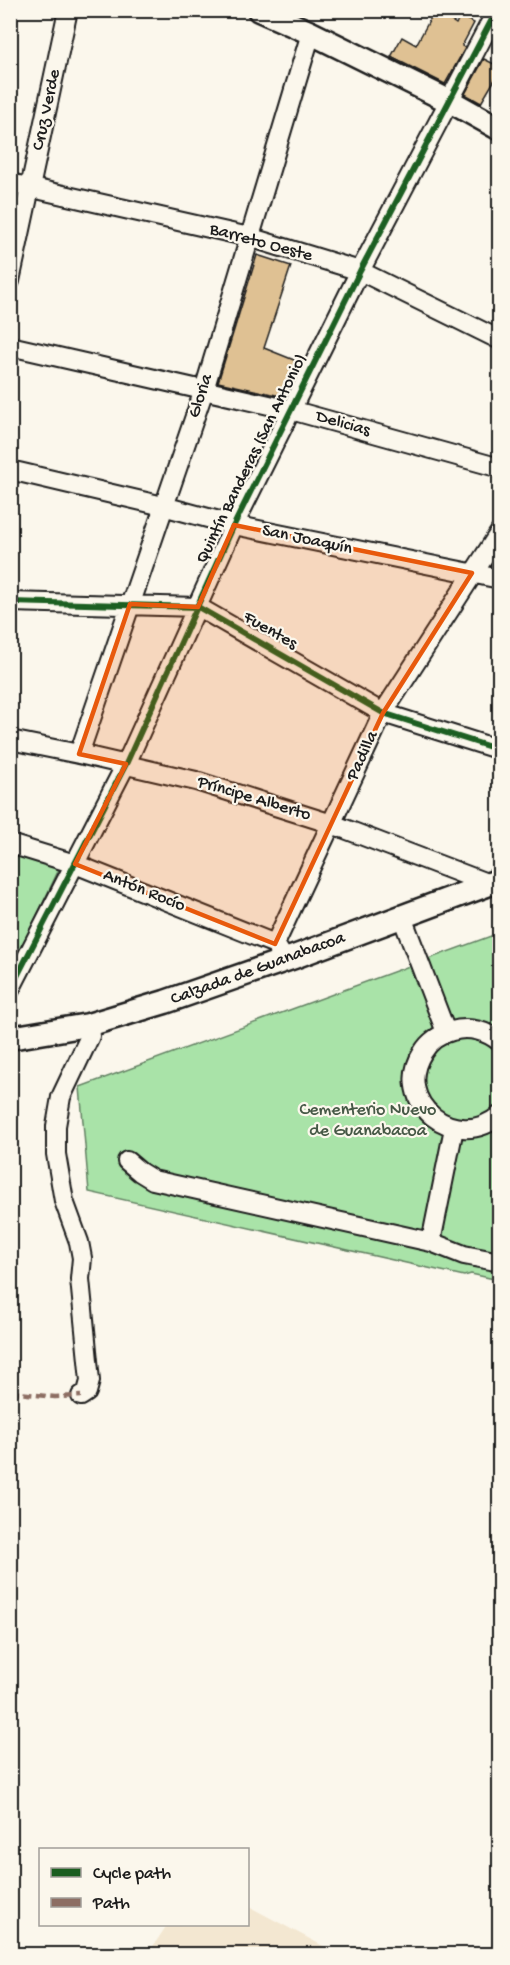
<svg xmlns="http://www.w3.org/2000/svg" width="510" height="1965" viewBox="0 0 510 1965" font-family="'Gochi Hand',sans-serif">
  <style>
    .built { fill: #f3e7d1 }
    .green { fill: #a9e3a8; stroke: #628062; stroke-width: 1.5 }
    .building { fill: #dfc193; stroke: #1c1c1c; stroke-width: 1.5 }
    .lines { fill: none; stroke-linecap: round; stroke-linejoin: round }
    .minor-casing { stroke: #1c1c1c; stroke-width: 22 }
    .major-casing { stroke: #1c1c1c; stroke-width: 27 }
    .minor { stroke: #fbf7ec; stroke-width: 18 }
    .major { stroke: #fbf7ec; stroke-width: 22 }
    .quiet { stroke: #8d6e63; stroke-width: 4.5; stroke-dasharray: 9 4.5; stroke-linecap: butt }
    .cycleway-casing { stroke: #fbf7ec; stroke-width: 10 }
    .cycleway { stroke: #1b5e20; stroke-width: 6 }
    .marked { fill: #e8590c; fill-opacity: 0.2; stroke: #e8590c; stroke-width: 4.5; stroke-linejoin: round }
    .labels { text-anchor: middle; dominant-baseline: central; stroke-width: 4.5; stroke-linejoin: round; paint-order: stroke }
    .street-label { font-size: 18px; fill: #1c1c1c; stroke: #fbf7ec }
    .park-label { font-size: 18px; fill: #465846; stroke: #fbf7ec }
  </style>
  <rect width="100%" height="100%" fill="#fbf7ec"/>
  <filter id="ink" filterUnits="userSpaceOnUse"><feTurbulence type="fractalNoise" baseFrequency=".0167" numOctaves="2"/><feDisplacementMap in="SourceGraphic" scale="12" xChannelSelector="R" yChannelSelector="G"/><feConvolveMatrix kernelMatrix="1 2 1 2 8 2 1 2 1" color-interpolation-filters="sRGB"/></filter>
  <g filter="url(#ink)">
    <path class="built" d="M248,1906L338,1954H148L167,1925L248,1924Z"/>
    <path class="green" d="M11,848L62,863L11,970Z
      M499,933V1280L471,1274L464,1276L89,1192L80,1087Z"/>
    <path class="building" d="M435,10L456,24L460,16L474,23L462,46L465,48L445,84L391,57L402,37L416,45Z
      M484,59L500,67V71L481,103L465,94Z
      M257,255L291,266L264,348L299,362L285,397L218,382Z"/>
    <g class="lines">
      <g class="minor-casing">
        <path id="minor" d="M10,183L249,237L360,271L500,340
          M10,281L68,10
          M10,346L291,410L500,468
          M10,470L163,506L234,525L500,579
          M10,602L198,607L383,713L500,750
          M10,740L79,754L196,781L332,824L489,884
          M79,754L204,390L311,33
          M10,844L75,864L275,944
          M402,917L446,1032
          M285,960L275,944L383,713L500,532
          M10,990L126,764L234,525L360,271L497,10
          M500,1042C487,1031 469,1026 452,1031C440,1034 429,1042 423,1052C391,1102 456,1153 500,1115
          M127,1161L140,1172L153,1180L431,1242L454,1128
          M431,1242L464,1255L500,1262
          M81,1396L87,1392L90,1381L80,1279L82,1258L79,1242L64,1201L56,1154V1126L61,1097L90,1036L88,1025"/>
      </g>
      <g class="major-casing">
        <path id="major" d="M259,10L311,33L457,105L500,129
          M10,1038L88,1025L165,1002L294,957L500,880"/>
      </g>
      <use href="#minor" class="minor"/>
      <use href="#major" class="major"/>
      <path class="quiet" d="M10,1392L55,1397L81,1396"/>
      <g class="cycleway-casing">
        <path id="cycleway" d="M10,602L198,607L383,713L500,750
          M10,990L126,764L234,525L360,271L497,10"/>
      </g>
      <use href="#cycleway" class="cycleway"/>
    </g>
  </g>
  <path class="marked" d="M234,525L472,573L383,713L275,944L75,864L126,764L79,754L130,604L198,607Z"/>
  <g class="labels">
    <g class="street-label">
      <text transform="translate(47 110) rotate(-78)">Cruz Verde</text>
      <text transform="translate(261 243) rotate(15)">Barreto Oeste</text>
      <text transform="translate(201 396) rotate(-72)">Gloria</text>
      <text transform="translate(343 424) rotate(16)">Delicias</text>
      <text transform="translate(252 459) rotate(-64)">Quintín Banderas (San Antonio)</text>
      <text transform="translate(307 540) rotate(12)">San Joaquín</text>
      <text transform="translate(270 631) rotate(30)">Fuentes</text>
      <text transform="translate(363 756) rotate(-65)">Padilla</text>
      <text transform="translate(254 799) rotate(17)">Príncipe Alberto</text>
      <text transform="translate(144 891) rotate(22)">Antón Rocío</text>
      <text transform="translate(258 969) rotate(-20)">Calzada de Guanabacoa</text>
    </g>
    <g class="park-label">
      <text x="368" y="1110">Cementerio Nuevo<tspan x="368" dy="21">de Guanabacoa</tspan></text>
    </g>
  </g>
  <rect width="510" height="1965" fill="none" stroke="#fbf7ec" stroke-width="36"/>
  <rect x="18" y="18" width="474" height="1929" fill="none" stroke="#1c1c1c" stroke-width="2" filter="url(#ink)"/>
  <rect x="39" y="1848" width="210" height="78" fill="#fbf7ec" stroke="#a29f99" stroke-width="1.5"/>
  <rect x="51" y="1868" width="30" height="9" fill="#1b5e20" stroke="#a29f99" stroke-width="1.5"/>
  <text x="93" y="1878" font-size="18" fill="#1c1c1c">Cycle path</text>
  <rect x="51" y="1898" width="30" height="9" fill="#8d6e63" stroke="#a29f99" stroke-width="1.5"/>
  <text x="93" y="1908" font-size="18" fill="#1c1c1c">Path</text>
</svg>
